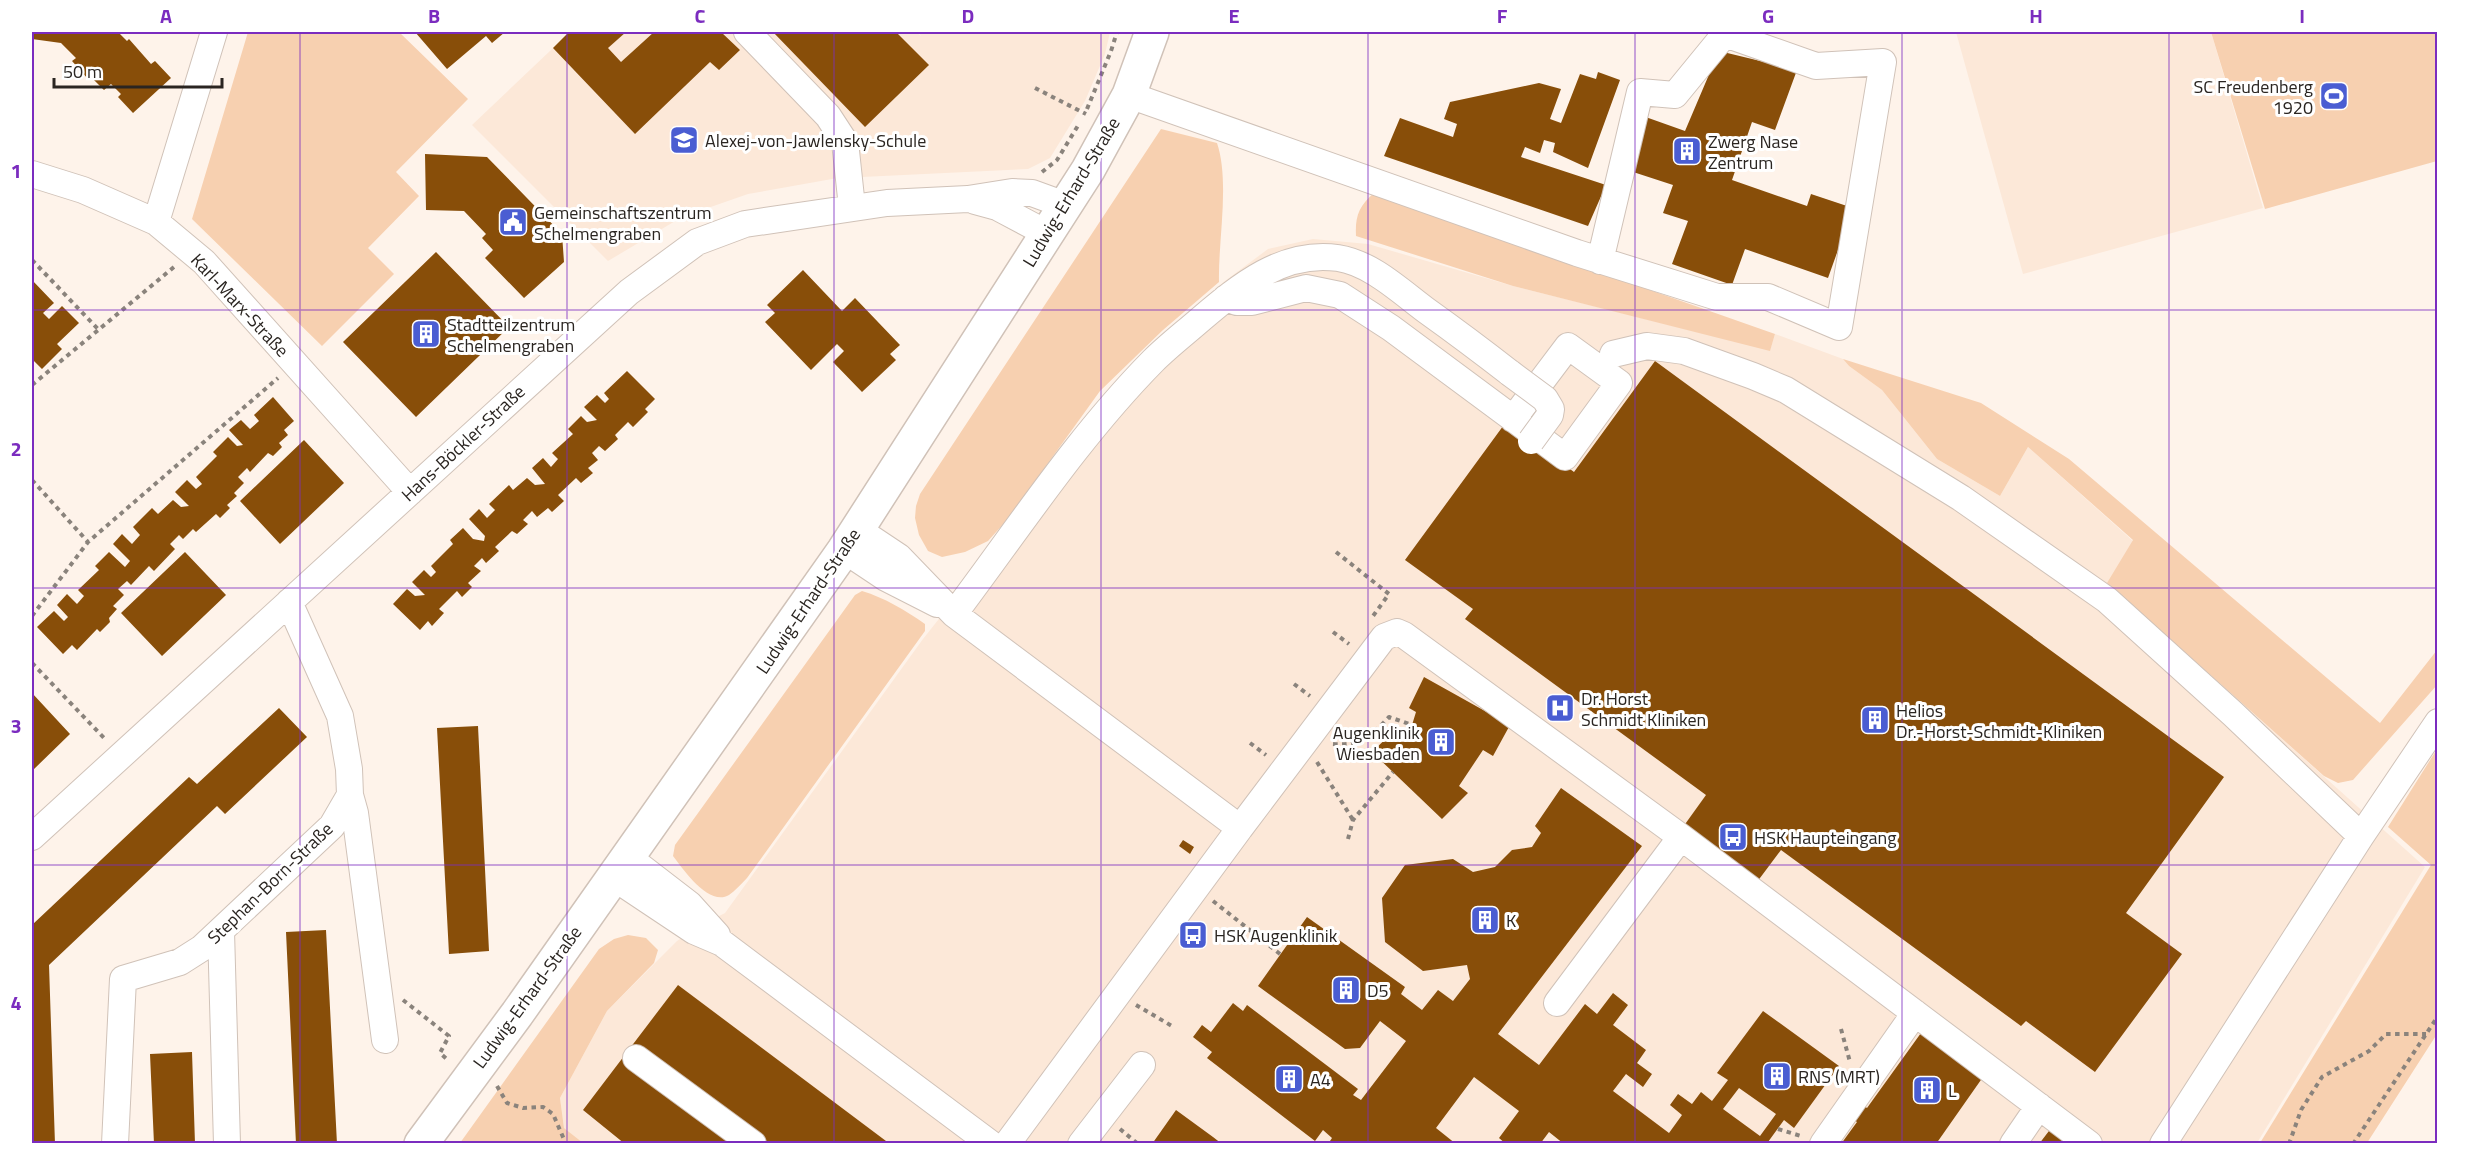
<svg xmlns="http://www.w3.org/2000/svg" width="2469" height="1175" viewBox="0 0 2469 1175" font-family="'Titillium Web',sans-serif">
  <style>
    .built { fill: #fce8d8 }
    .green { fill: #f7d0b0 }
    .building { fill: #884e09; fill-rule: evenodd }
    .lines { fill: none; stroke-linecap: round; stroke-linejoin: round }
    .minor-casing { stroke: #d0c2b8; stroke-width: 28 }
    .major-casing { stroke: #d0c2b8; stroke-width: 36 }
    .path { stroke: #8a837c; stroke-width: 4; stroke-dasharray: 4.5 4.5; stroke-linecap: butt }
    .minor { stroke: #fff; stroke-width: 26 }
    .major { stroke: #fff; stroke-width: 33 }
    .minor-bridge-casing { stroke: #d0c2b8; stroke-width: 28; stroke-linecap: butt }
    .minor-bridge { stroke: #fff; stroke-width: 26 }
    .grid { fill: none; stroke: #7b2cbf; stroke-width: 1.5; stroke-opacity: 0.55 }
    .labels { text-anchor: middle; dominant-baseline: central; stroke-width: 6; stroke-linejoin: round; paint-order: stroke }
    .poi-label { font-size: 18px; fill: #2a2521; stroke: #fff; text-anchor: start }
    .street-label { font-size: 18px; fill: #2a2521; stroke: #fff }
    .neatline { fill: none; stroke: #7b2cbf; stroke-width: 2 }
    .grid-label { font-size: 20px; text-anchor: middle; font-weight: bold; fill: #7b2cbf }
  </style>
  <rect width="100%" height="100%" fill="#fef3ea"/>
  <path class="built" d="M570,32H916L921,36L918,32H1110L1105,54L1085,101L1050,158L1028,169L862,177V164L860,174L748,194L682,217L608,261L472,125Z
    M1956,32H2211L2263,208L2023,274Z
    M1313,239L1368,244L1513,286L1770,350L1775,334L1843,359L1849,366L1882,390L1937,459L2000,496L2028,447L2133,541L2108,583L2425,867L2257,1143L583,1144L564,1128L560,1098L607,1011L677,941L707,922L725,913L923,639L1165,333L1225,281L1268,249Z"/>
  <path class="green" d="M248,32H399L468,99L396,172L419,196L368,248L394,274L322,346L192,219Z
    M2211,32H2437V161L2265,209Z
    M1161,129L1217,143C1230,182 1218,240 1219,282L1163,330L1100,391L1007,520L988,541L965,552L942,557L928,551L919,535L915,518L916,506L920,494Z
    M1374,193L1775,334L1770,351L1513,286L1356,236C1355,216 1359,206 1374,193Z
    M1843,359L1981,403L2069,459L2380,723L2437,650V685L2353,780L2338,783L2324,776L2107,583L2133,540L2028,447L2000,496L1937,459L1882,390L1849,366Z
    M862,591C885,598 905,610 925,624V631L747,878C741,884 735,891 729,895C709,907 683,869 673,856L675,845L855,595Z
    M2437,749V1034L2367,1143H2260L2431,865L2388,827Z
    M628,935L646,938L658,950L654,963L607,1011L560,1098L564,1128L583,1143H460L599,949L614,939Z"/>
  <path class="building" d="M32,32H118L127,41L129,39L151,64L155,61L171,78L133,113L118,97L121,94L111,84L104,90L91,77L88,79L72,61L76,58L61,43L32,39Z
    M415,32H505L492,43L486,36L447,69Z
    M569,32H626L608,48L621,62L654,32H721L740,50L719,70L710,62L635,134L553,48Z
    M773,32H896L929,65L865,127Z
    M1719,51L1797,70L1775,130L1752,122L1732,180L1807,206L1811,194L1853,208L1828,278L1745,249L1732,285L1672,264L1688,221L1663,213L1673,185L1627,170L1640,115L1685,131Z
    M1598,72L1620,80L1588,168L1553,152L1555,143L1544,140L1540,153L1525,147L1521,157L1606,185L1588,226L1384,156L1400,118L1453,137L1457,124L1444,119L1450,102L1539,83L1561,89L1550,119L1561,123L1580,74L1596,79Z
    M425,154L487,157L562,234L564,262L524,298L485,258L493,250L482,238L486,234L464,211L426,210Z
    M436,252L509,327L416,417L343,342Z
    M803,270L842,311L855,298L900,345L890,354L896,360L862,392L833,362L844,351L837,344L811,370L765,322L775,313L767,305Z
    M32,280L54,303L43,313L49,319L62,306L79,323L57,344L62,349L42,369L32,359Z
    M1655,361L2224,777L2126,913L2182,954L2095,1072L2026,1021L2021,1026L1781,850L1757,882L1683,827L1706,795L1465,619L1473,609L1405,560L1506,422L1574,472Z
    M627,371L655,399L645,409L648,412L633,427L628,422L615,435L618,439L605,451L599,446L592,453L598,460L588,468L593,473L581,483L576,478L558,495L564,501L552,512L548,508L537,517L532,511L523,520L528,524L517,534L512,531L495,547L499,551L486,563L482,558L474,566L481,571L468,583L472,587L462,597L457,591L439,609L444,613L432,626L428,621L420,630L393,604L407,589L415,596L425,595L412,582L424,570L431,577L436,572L431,566L453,544L450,540L463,528L473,539L484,541L485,536L469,519L479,509L487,518L495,510L489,504L509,485L513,490L527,478L535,485L545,484L532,468L543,458L551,467L558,459L552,453L573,434L568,429L581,416L587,422L597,420L584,407L597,395L605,403L609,399L604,393Z
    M273,397L294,421L284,430L288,435L279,443L282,447L273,456L268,453L250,472L247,468L238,477L244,483L234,493L237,496L227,505L230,508L220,518L216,514L196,532L193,529L183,539L179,535L170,544L175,549L154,571L149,566L131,585L127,581L118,589L124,595L113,606L117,609L109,618L110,622L100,632L97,629L77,650L72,645L63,654L37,627L54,611L64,621L68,617L57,605L67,594L77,604L84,596L78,590L99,570L95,566L109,552L125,567L130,561L113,544L122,534L132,544L140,535L133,527L152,508L158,514L173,500L181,507L189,506L175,492L187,480L196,489L202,484L196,477L217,456L213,452L228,437L237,446L243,445L229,430L241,420L250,429L259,421L254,415Z
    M304,440L344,483L280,544L240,501Z
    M185,552L226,595L162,656L121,613Z
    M1424,677L1510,725L1493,756L1483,750L1459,786L1468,793L1442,819L1372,752L1397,728L1403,735L1412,725L1416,712L1409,708Z
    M32,693L70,734L32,771Z
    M279,708L307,737L225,814L217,806L49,965L55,1144H32L33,948L32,925L189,777L197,784Z
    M478,726L489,951L449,954L437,728Z
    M1561,788L1642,846L1498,1034L1539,1065L1585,1004L1597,1014L1613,993L1628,1005L1613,1025L1646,1050L1637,1063L1652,1074L1643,1087L1626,1074L1613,1091L1669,1133L1682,1115L1670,1105L1678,1094L1692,1104L1701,1092L1712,1101L1728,1080L1717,1073L1763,1011L1839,1066L1794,1128L1784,1120L1768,1142L1770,1144H1564L1549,1132L1540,1144H1506L1499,1138L1519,1111L1474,1077L1436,1128L1456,1144H1328L1332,1138L1323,1130L1315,1141L1207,1058L1212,1052L1193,1037L1202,1025L1211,1032L1233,1003L1243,1011L1247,1005L1358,1089L1353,1095L1361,1100L1406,1041L1380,1021L1360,1048L1345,1049L1258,986L1307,917L1405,987L1401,994L1422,1010L1438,990L1453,1001L1470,979L1467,965L1423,971L1385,942L1382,898L1405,865L1453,859L1473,872L1495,867L1512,850L1532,847L1541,833L1535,826ZM1739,1088L1776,1114L1760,1136L1723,1109Z
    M1183,840L1194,847L1190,854L1179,846Z
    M326,930L337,1144H296L286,932Z
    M678,985L890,1144H625L583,1110Z
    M1921,1033L1983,1077L1936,1144H1841L1857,1122L1851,1118L1861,1104L1867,1108Z
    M192,1052L195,1144H154L150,1054Z
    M1176,1110L1213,1137L1222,1144H1152Z
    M2052,1127L2074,1144H2039Z"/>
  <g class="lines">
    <g class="minor-casing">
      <path id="minor" d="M747,32L828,116L845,142L852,207
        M1129,95L1577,253L1717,297H1768L1839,327L1883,62L1816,66L1725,34L1675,95L1640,92L1600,261
        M32,174L83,190L156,222L204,262L410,492
        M975,201L997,207L1048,234
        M156,222L214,32
        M1226,298L1237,302H1252L1306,288L1340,295L1391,328L1565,457L1619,383L1568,346L1513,419
        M1613,354L1647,346L1684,351L1753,376L1786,390L1961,498L2107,600L2233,714L2361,836
        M857,529L899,557L954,614L1240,828L1007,1144
        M844,550L886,578L937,604
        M954,614C1018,529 1078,437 1153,361C1168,346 1185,333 1201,319C1240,286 1283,250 1338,258C1371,263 1400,291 1427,311C1455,331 1483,352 1510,373
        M350,795L355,813L385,1040
        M1240,828L1384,637L1397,632L1404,635L1681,837L2089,1144
        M32,837L629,292L697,242L745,224L887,203L968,199L1012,192L1032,193L1065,205
        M628,857L689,904L717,935
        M613,877L694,931L722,943L991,1144
        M221,931L227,1144
        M1557,1003L1681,837
        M636,1058L753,1144
        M115,1144L123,979L180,962L202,948L332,826L350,795L349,769L340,716L289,602
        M1081,1144L1142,1065
        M1823,1144L1915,1013
        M2013,1144L2039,1106
        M2163,1144L2361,836L2438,722"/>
    </g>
    <g class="major-casing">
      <path id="major" d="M421,1144L517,1014L844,550L1088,170L1129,95L1152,32"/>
    </g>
    <path class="path" d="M1035,88L1086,114
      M1087,109L1111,51L1117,32
      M1042,172L1057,160L1079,124
      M32,260L99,330
      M32,385L174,267
      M32,480L88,542
      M1336,552L1389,594L1373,616
      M32,616L88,542L278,378
      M1333,632L1349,644
      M32,663L106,740
      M1294,684L1310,696
      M1250,743L1266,755
      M1333,744C1361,746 1371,736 1389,717L1412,725
      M1317,762L1353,820
      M1348,839L1353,820L1393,772
      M1213,901L1280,954
      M403,1000L449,1036L440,1053L449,1061
      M1136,1005L1172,1026
      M1841,1029L1850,1062
      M497,1086L507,1103L523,1108L543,1107L553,1114L566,1144
      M1120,1129L1138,1144
      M1778,1129L1801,1136
      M2289,1144L2301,1110L2322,1077L2369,1051L2386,1034H2426
      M2353,1144L2438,1016"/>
    <use href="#minor" class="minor"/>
    <use href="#major" class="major"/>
    <g class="minor-bridge-casing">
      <path id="minor-bridge" d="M1510,373L1545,399L1551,409L1550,415L1531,441"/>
    </g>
    <use href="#minor-bridge" class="minor-bridge"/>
  </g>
  <path class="grid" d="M300,32V1144M567,32V1144M834,32V1144M1101,32V1144M1368,32V1144M1635,32V1144M1902,32V1144M2169,32V1144M32,310H2438M32,588H2438M32,865H2438"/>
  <defs>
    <g id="stadium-square" transform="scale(1.5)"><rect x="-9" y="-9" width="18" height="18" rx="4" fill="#4a5dd2" stroke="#fff"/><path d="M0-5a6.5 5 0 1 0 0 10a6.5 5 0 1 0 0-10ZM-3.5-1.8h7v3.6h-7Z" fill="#fff"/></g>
    <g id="school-square" transform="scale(1.5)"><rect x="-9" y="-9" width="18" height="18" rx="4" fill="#4a5dd2" stroke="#fff"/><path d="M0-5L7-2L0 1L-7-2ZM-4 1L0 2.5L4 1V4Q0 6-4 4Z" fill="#fff"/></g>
    <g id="building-square" transform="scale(1.5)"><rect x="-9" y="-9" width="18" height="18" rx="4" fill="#4a5dd2" stroke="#fff"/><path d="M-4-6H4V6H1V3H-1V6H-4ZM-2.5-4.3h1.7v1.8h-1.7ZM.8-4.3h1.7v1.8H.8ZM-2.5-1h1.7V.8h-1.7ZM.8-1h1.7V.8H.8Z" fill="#fff"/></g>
    <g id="civic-square" transform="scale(1.5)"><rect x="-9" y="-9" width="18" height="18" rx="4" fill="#4a5dd2" stroke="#fff"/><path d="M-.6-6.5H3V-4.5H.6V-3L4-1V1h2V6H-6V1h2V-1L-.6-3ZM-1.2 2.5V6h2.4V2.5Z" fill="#fff"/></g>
    <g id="hospital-square" transform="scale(1.5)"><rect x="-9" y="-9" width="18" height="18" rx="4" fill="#4a5dd2" stroke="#fff"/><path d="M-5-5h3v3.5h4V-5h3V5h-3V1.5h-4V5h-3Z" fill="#fff"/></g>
    <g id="bus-square" transform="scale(1.5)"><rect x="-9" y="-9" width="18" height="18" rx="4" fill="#4a5dd2" stroke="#fff"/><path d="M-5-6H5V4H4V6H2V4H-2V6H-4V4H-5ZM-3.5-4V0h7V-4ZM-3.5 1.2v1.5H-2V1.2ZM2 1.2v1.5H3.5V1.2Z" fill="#fff"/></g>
  </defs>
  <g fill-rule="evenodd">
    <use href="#stadium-square" x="2334" y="96"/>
    <use href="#school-square" x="684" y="140"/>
    <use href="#building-square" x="1687" y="151"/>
    <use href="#civic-square" x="513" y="222"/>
    <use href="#building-square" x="426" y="334"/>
    <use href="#hospital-square" x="1560" y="708"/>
    <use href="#building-square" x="1875" y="720"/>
    <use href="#building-square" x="1441" y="742"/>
    <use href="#bus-square" x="1733" y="837"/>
    <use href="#building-square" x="1485" y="920"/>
    <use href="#bus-square" x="1193" y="935"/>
    <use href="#building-square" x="1346" y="990"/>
    <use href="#building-square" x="1777" y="1076"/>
    <use href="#building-square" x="1289" y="1079"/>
    <use href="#building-square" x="1927" y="1090"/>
  </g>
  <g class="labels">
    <g class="poi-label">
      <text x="2313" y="86" text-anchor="end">SC Freudenberg<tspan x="2313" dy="21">1920</tspan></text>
      <text x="705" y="140">Alexej-von-Jawlensky-Schule</text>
      <text x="1708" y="141">Zwerg Nase<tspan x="1708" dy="21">Zentrum</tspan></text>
      <text x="534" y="212">Gemeinschaftszentrum<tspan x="534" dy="21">Schelmengraben</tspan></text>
      <text x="447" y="324">Stadtteilzentrum<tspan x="447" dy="21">Schelmengraben</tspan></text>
      <text x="1581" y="698">Dr. Horst<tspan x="1581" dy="21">Schmidt Kliniken</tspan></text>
      <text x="1896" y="710">Helios<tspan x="1896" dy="21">Dr.-Horst-Schmidt-Kliniken</tspan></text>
      <text x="1420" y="732" text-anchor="end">Augenklinik<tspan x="1420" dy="21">Wiesbaden</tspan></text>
      <text x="1754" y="837">HSK Haupteingang</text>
      <text x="1506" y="920">K</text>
      <text x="1214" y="935">HSK Augenklinik</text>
      <text x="1367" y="990">D5</text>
      <text x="1798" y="1076">RNS (MRT)</text>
      <text x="1310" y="1079">A4</text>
      <text x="1948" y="1090">L</text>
    </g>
    <g class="street-label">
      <text transform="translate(1071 192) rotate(-59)">Ludwig-Erhard-Straße</text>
      <text transform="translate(240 305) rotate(47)">Karl-Marx-Straße</text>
      <text transform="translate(463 443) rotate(-43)">Hans-Böckler-Straße</text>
      <text transform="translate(808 601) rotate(-56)">Ludwig-Erhard-Straße</text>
      <text transform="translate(270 883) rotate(-44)">Stephan-Born-Straße</text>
      <text transform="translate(527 997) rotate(-54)">Ludwig-Erhard-Straße</text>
    </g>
  </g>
  <rect width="2469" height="1175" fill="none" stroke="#ffffff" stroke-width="66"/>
  <path d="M54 78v9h168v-9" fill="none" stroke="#2a2521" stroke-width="3"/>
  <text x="63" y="78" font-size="18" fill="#2a2521" stroke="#ffffff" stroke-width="4.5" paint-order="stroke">50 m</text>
  <rect x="33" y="33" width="2403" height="1109" class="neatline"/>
  <g class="grid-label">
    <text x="166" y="23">A</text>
    <text x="434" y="23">B</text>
    <text x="700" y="23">C</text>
    <text x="968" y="23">D</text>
    <text x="1234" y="23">E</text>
    <text x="1502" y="23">F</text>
    <text x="1768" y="23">G</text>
    <text x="2036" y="23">H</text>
    <text x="2302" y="23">I</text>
    <text x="16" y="178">1</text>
    <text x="16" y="456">2</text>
    <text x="16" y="733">3</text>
    <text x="16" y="1010">4</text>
  </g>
</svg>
